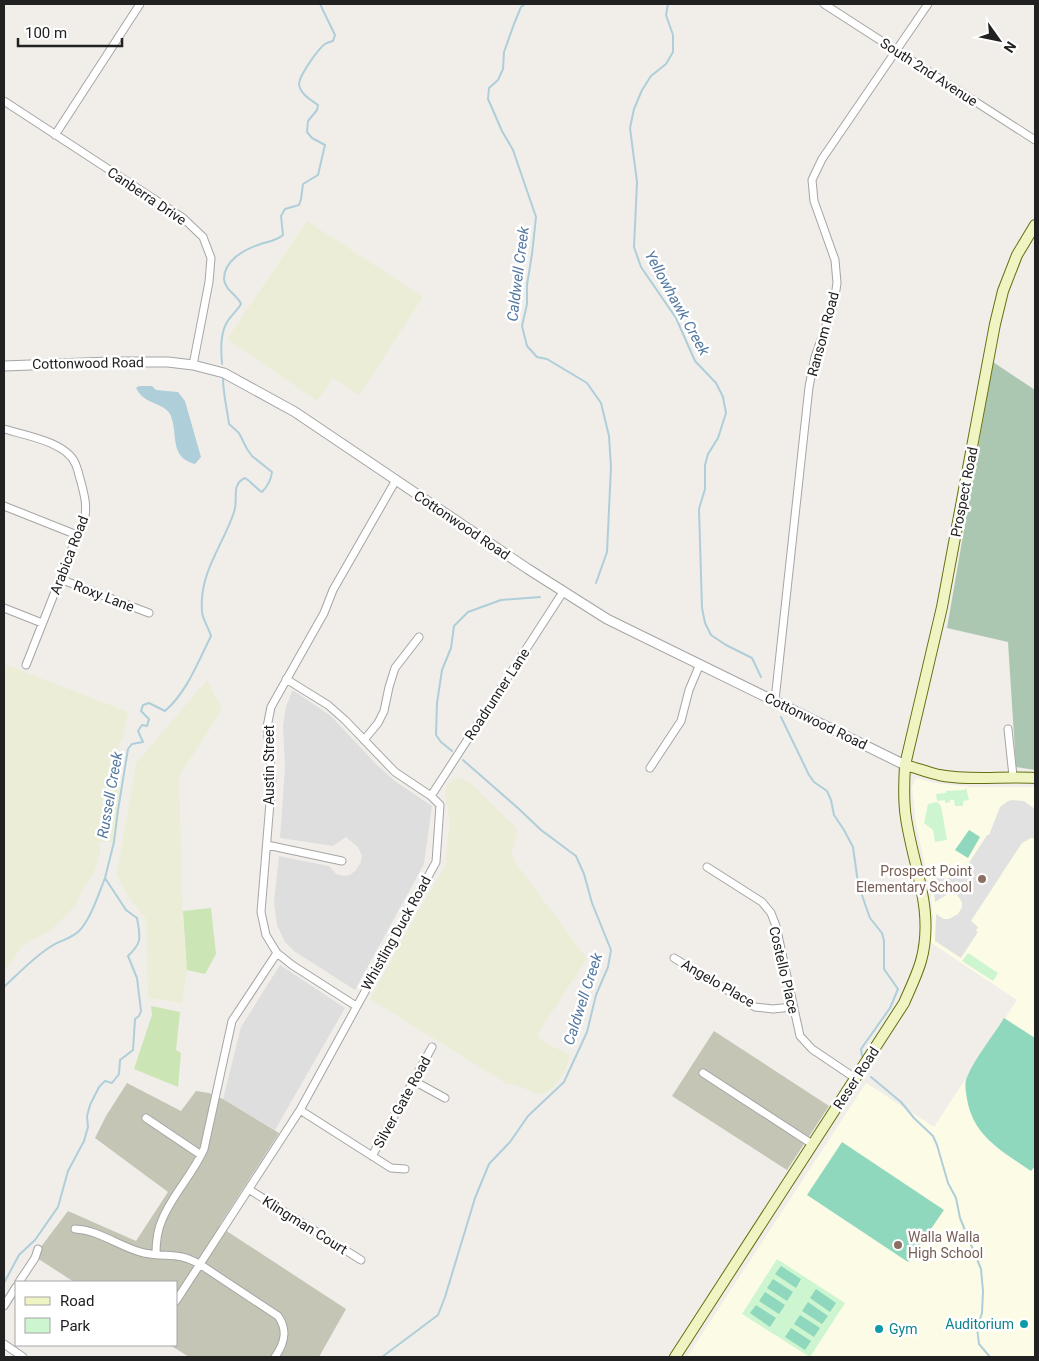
<svg xmlns="http://www.w3.org/2000/svg" width="1039" height="1361" viewBox="0 0 1039 1361" font-family="Roboto,sans-serif">
  <style>
    .residential { fill: #dfdede }
    .education { fill: #fcfce6 }
    .construction { fill: #c4c5b5 }
    .farmland { fill: #ebedd7 }
    .grass { fill: #cbe5b5 }
    .cemetery { fill: #acc7b1 }
    .park { fill: #ccf5d0 }
    .pitch { fill: #8fd7bd }
    .parking { fill: #e1e1e1 }
    .water { fill: #aeced9 }
    .lines { fill: none; stroke-linecap: round; stroke-linejoin: round }
    .stream { stroke: #aeced9; stroke-width: 2 }
    .minor-casing { stroke: #a5a5a5; stroke-width: 9 }
    .tertiary-casing { stroke: #a5a5a5; stroke-width: 11 }
    .secondary-casing { stroke: #637010; stroke-width: 12 }
    .minor { stroke: #fff; stroke-width: 7 }
    .tertiary { stroke: #fff; stroke-width: 9 }
    .secondary { stroke: #f0f4c3; stroke-width: 10 }
    .education-dot { fill: #8d6e63; stroke: #fff; stroke-width: 2 }
    .culture-dot { fill: #0f9aa8; stroke: #fff; stroke-width: 2 }
    .labels { text-anchor: middle; dominant-baseline: central; stroke-width: 5; stroke-linejoin: round; paint-order: stroke }
    .street-label { font-size: 14px; fill: #212121; stroke: #fff }
    .education-label { font-size: 14px; fill: #785e54; stroke: #fff; text-anchor: end }
    .culture-label { font-size: 14px; fill: #0d838f; stroke: #fff; text-anchor: end }
    .water-label { font-size: 15px; font-style: italic; fill: #5378a1; stroke: #fff }
  </style>
  <rect width="100%" height="100%" fill="#f1eee9"/>
  <path class="residential" d="M292,691H294L331,716L377,765L395,781L432,806L424,864L355,990L294,951L285,942L277,925L274,902L279,856L329,866L336,874L344,876L350,875L356,870L361,862L362,856L358,847L346,837L333,846L280,838L285,768L283,726L286,707Z
    M280,965L345,1008L275,1130L223,1099L241,1027Z"/>
  <path class="education" d="M916,778L934,783L972,787H1035V1357H687L866,1083L934,1127L1017,1000L930,942L933,918L931,895L916,823L912,787Z"/>
  <path class="construction" d="M714,1031L829,1106L787,1170L672,1096Z
    M127,1083L181,1111L196,1091L209,1093L223,1099L279,1133L219,1226L346,1309L319,1357H189L170,1345H176V1282H74L34,1256L68,1211L136,1241L168,1192L95,1138L106,1116Z"/>
  <path class="farmland" d="M307,221L423,297L359,395L333,378L317,401L227,339Z
    M4,664L128,712L124,734L114,756L113,771L122,789L118,810L114,842H100V852L93,876L84,886L76,905L51,930L21,947L14,959L4,971Z
    M207,680L222,710L179,776L183,925L187,970L182,1003L148,998L146,919L128,897L117,874L136,763Z
    M457,778L468,781L516,827L517,834L511,853L518,866L587,959L538,1033L539,1038L545,1043L571,1055L563,1074L553,1088L541,1095L513,1084H507L370,999L417,913L445,867L450,820L445,796L447,785Z"/>
  <path class="grass" d="M211,908L216,954L205,974L187,970L183,911Z
    M151,1006L180,1012L176,1050L181,1053L178,1087L134,1069L152,1015Z"/>
  <path class="cemetery" d="M993,362L1035,390V770L1016,767L1008,642L947,628Z"/>
  <path class="park" d="M966,788L969,800L963,801V806H955L954,800H950V802L945,803V800L937,801L936,794L946,793V791L964,790Z
    M937,802L941,806L947,840L935,842L933,830L924,823L928,804Z
    M968,953L998,973L993,981L962,961Z
    M777,1259L845,1303L810,1357L742,1314Z"/>
  <path class="pitch" d="M969,830L980,837L968,858L955,850Z
    M1004,1018L1035,1038V1166L1031,1171C1003,1152 973,1136 967,1099C966,1093 964,1083 967,1077C975,1058 993,1036 1004,1018Z
    M842,1142L944,1210L908,1262L807,1195Z
    M781,1266L801,1279L796,1288L775,1274Z
    M773,1279L793,1292L787,1301L767,1288Z
    M816,1289L836,1303L830,1312L810,1298Z
    M765,1292L785,1305L779,1314L759,1301Z
    M808,1302L828,1316L822,1324L802,1311Z
    M756,1305L776,1318L770,1327L750,1313Z
    M800,1315L820,1328L814,1337L794,1324Z
    M791,1328L811,1341L805,1350L785,1337Z"/>
  <path class="parking" d="M1012,800L1024,801L1035,809V839L1031,838L1022,843L971,921L978,927L976,931L978,932L961,958L935,941L936,914L944,919H949L958,914L962,907V902L957,895L953,894H948L935,902L932,878H952L965,869L987,835H989L1000,807L1008,801Z"/>
  <path class="water" d="M139,386H152L156,390L178,392L185,401L201,457L195,464C168,457 179,433 170,414C165,405 151,404 143,397C140,395 138,391 136,388Z"/>
  <g class="lines">
    <path class="stream" d="M525,4L521,7L514,24L504,52L503,69L498,80L489,88L488,99L502,131L513,150L536,217L532,254L527,285V304L522,326L527,346L537,357L547,359L587,383L601,403L609,436L611,467L607,552L596,583
      M668,4L666,15L673,35V52L666,64L651,76L642,90L634,109L630,128L637,182L634,247L641,267L676,318L695,361L716,383L723,397L726,413L718,438L708,454L705,465V489L699,509L702,608L705,623L711,635L726,645L752,658L761,677
      M222,364C221,351 220,336 226,324C230,316 237,311 241,304C238,295 225,291 224,279C224,261 243,250 258,245C267,241 275,242 283,235L281,216L285,209L299,205L301,199L303,184L318,175L325,145L312,138L307,132L308,121L317,110L318,105C311,100 300,94 299,84C299,76 318,49 325,44C328,42 330,42 333,41L335,35L320,4
      M781,717L809,775L814,782L827,791L831,800L834,815L844,830L853,847L858,883L865,904L870,918L882,933L884,941V969L898,989L890,1008L861,1049L862,1056
      M452,751L441,742L436,735L437,703L442,670L451,648L454,626L468,612L501,600L540,597
      M4,987C19,973 33,958 50,947C60,940 72,939 80,930C91,918 99,893 105,878
      M871,1077L901,1102L914,1118L933,1136L937,1145L948,1183L956,1198L960,1218L981,1269L983,1291L982,1313L977,1328L979,1344L990,1357
      M4,1283L19,1255L35,1240L58,1207L68,1171L84,1141L88,1127L87,1116L90,1105L99,1087L105,1081L112,1083L119,1074L120,1060L133,1050L135,1019L139,1016L141,1011L137,978L128,956C143,942 140,937 137,918L126,910L105,878L114,842L118,810L128,749L132,744L143,742L138,731L142,725L147,726L149,719L141,711L143,705L149,703L165,711C187,692 198,662 211,636C209,628 202,619 202,611C199,572 223,546 234,512C239,499 230,485 245,478C252,482 255,488 262,492C268,486 271,480 272,472L252,456L247,449L239,433L229,424C227,408 223,394 223,378
      M382,1357L438,1315L445,1297L475,1198L489,1164L510,1142L528,1116L564,1082L587,1032L596,995L608,967L611,950L592,903L584,874L576,856L541,830L519,809L463,760"/>
    <g class="minor-casing">
      <path id="minor" d="M824,4L1035,140
        M4,101L183,218L203,237L211,258L209,282L193,365
        M55,135L140,4
        M4,429C24,435 66,442 75,463C78,469 79,476 81,482C84,494 87,504 85,516L26,665
        M4,506L77,535
        M60,579L149,613
        M4,608L42,623
        M775,700L809,387L815,357L834,303L837,283L835,260L814,201L812,180L822,159L928,4
        M1008,729L1013,776
        M364,740L378,723L384,711L389,687L395,668L419,637
        M650,768L681,721L689,690L700,664
        M431,796L563,592
        M267,845L342,861
        M707,867L762,902L771,913L776,926L800,1036L812,1049L855,1078
        M674,958L755,1007L773,1009L792,1007
        M356,1006L292,965L277,953L266,935L261,912L272,778L267,727L271,707L324,613L333,590L396,480
        M703,1073L812,1144
        M414,1081L445,1098
        M300,1110L391,1168L405,1169
        M146,1118L201,1155
        M372,1156L432,1047
        M250,1190L361,1260
        M75,1229C100,1230 121,1248 144,1253C168,1258 177,1251 201,1265L278,1316C288,1330 285,1343 275,1357
        M156,1254C156,1242 157,1231 162,1220C172,1195 193,1174 204,1149L232,1021L277,953
        M19,1282L35,1258L38,1249
        M176,1301L300,1110L436,862L440,805L431,796L395,772L345,720L328,705L286,679
        M4,1306L16,1287
        M4,1344L23,1357"/>
    </g>
    <g class="tertiary-casing">
      <path id="tertiary" d="M4,366L110,362H168L193,365L224,373L295,412L528,569L607,619L905,765"/>
    </g>
    <g class="secondary-casing">
      <path id="secondary" d="M905,765C916,768 927,772 939,775C970,781 1003,776 1035,778
        M675,1357L904,1003C910,989 917,975 921,961C935,911 913,866 906,818C903,800 904,782 905,765L942,607L995,324L1003,291L1017,255L1035,225"/>
    </g>
    <use href="#minor" class="minor"/>
    <use href="#tertiary" class="tertiary"/>
    <use href="#secondary" class="secondary"/>
  </g>
  <g class="education-dot">
    <circle cx="982" cy="879" r="5"/>
    <circle cx="898" cy="1245" r="5"/>
  </g>
  <g class="culture-dot">
    <circle cx="1024" cy="1324" r="5"/>
    <circle cx="879" cy="1329" r="5"/>
  </g>
  <g class="labels">
    <g class="street-label">
      <text transform="translate(929 72) rotate(33)">South 2nd Avenue</text>
      <text transform="translate(147 196) rotate(34)">Canberra Drive</text>
      <text transform="translate(823 334) rotate(-75)">Ransom Road</text>
      <text transform="translate(88 363) rotate(-1)">Cottonwood Road</text>
      <text transform="translate(964 492) rotate(-79)">Prospect Road</text>
      <text transform="translate(462 525) rotate(34)">Cottonwood Road</text>
      <text transform="translate(69 555) rotate(-69)">Arabica Road</text>
      <text transform="translate(104 596) rotate(21)">Roxy Lane</text>
      <text transform="translate(497 694) rotate(-57)">Roadrunner Lane</text>
      <text transform="translate(816 721) rotate(26)">Cottonwood Road</text>
      <text transform="translate(269 765) rotate(-90)">Austin Street</text>
      <text transform="translate(396 933) rotate(-61)">Whistling Duck Road</text>
      <text transform="translate(784 970) rotate(77)">Costello Place</text>
      <text transform="translate(718 983) rotate(30)">Angelo Place</text>
      <text transform="translate(856 1078) rotate(-57)">Reser Road</text>
      <text transform="translate(402 1102) rotate(-61)">Silver Gate Road</text>
      <text transform="translate(305 1225) rotate(32)">Klingman Court</text>
    </g>
    <g class="education-label">
      <text x="972" y="871">Prospect Point<tspan x="972" dy="16">Elementary School</tspan></text>
      <text x="908" y="1237" text-anchor="start">Walla Walla<tspan x="908" dy="16">High School</tspan></text>
    </g>
    <g class="culture-label">
      <text x="1014" y="1324">Auditorium</text>
      <text x="889" y="1329" text-anchor="start">Gym</text>
    </g>
    <g class="water-label">
      <text transform="translate(518 274) rotate(-83)">Caldwell Creek</text>
      <text transform="translate(677 303) rotate(61)">Yellowhawk Creek</text>
      <text transform="translate(110 795) rotate(-80)">Russell Creek</text>
      <text transform="translate(583 999) rotate(-72)">Caldwell Creek</text>
    </g>
  </g>
  <rect width="1039" height="1361" fill="none" stroke="#212121" stroke-width="10"/>
  <rect x="15" y="1281" width="162" height="65" fill="#ffffff" stroke="#a6a6a6"/>
  <rect x="25" y="1297" width="25" height="8" fill="#f0f4c3" stroke="#a6a6a6"/>
  <text x="60" y="1306" font-size="15" fill="#212121">Road</text>
  <rect x="25" y="1318" width="25" height="15" fill="#ccf5d0" stroke="#a6a6a6"/>
  <text x="60" y="1331" font-size="15" fill="#212121">Park</text>
  <g transform="translate(999 40) rotate(123)" stroke="#ffffff" stroke-width="4" paint-order="stroke">
  <path d="M0-4L9 19L0 12L-9 19Z" fill="#212121"/>
  <text y="-8" font-size="14" font-weight="bold" text-anchor="middle" fill="#212121">N</text>
  </g>
  <path d="M18 38v8h104v-8" fill="none" stroke="#212121" stroke-width="2.5"/>
  <text x="25" y="38" font-size="15" fill="#212121" stroke="#ffffff" stroke-width="4" paint-order="stroke">100 m</text>
</svg>
